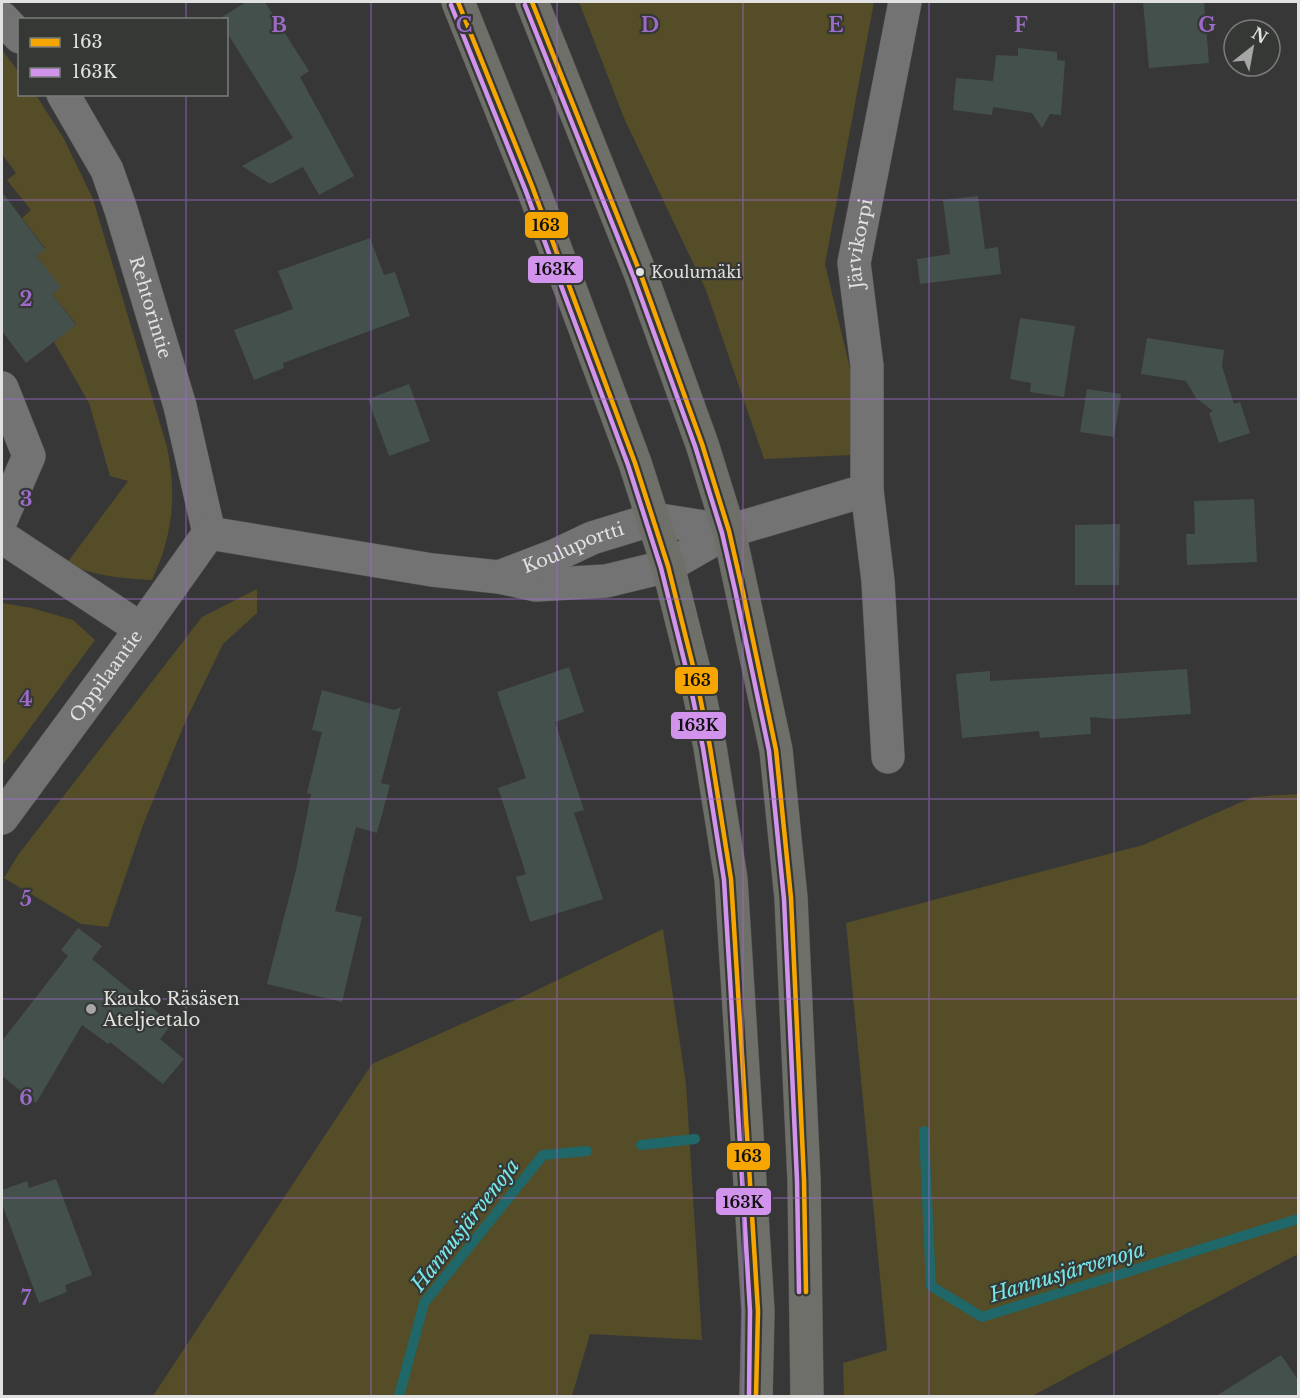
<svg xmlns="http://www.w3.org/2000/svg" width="1300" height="1398" viewBox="0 0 1300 1398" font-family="'Libre Baskerville',serif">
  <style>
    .green { fill: #544d27 }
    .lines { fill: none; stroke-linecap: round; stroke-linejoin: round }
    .stream { stroke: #1f6768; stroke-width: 10 }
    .building { fill: #44504c }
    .minor-casing { stroke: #555; stroke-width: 34 }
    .major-casing { stroke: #555; stroke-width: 34 }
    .minor { stroke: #737373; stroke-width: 33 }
    .major { stroke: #6d6f68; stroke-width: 33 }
    .bus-1-casing { stroke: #363836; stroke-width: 9 }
    .bus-2-casing { stroke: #363836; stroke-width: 9 }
    .bus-1 { stroke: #f7a600; stroke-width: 4.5 }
    .bus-2 { stroke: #d193ec; stroke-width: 4.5 }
    .grid { fill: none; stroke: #9e6bcb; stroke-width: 1.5; stroke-opacity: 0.55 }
    .bus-dot { fill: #e0e1e0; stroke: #363836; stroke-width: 2 }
    .poi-dot { fill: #a5a6a5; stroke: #363836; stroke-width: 2 }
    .labels { text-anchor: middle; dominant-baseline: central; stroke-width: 4.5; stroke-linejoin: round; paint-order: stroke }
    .bus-label { font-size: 16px; fill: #e0e1e0; stroke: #363836; text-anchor: start }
    .street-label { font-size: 18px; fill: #e0e1e0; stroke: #363836 }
    .poi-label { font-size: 18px; fill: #e0e1e0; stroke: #363836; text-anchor: start }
    .water-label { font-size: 20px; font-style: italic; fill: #77e8e9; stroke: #363836 }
    .grid-label { font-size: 20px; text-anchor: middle; font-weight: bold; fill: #9e6bcb; stroke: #363836; stroke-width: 4.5; stroke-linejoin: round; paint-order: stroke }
    .line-badge { stroke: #363836; stroke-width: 2 }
    .pale-badge-label { font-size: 16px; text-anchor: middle; font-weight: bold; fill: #111 }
  </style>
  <rect width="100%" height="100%" fill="#373737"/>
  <path class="green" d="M579,2H874L825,264L852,377L850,455L764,459L706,290L624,118Z
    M2,50L19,72L20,94L36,95L64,139L93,199L167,447C177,495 173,535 152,580C121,578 96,577 67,563L128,481L110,476L89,403L54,342L76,324L52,294L60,287L36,256L45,248L22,218L31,210L7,180L16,173L2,154Z
    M257,589V613L223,644L186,720L143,825L108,927L81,924L4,878L18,855L202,617Z
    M2,603L32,608L73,620L95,640L2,766Z
    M1298,794V1254L1032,1396H844L843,1363L887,1350L846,923L1143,845L1253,797Z
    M663,929L686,1084L702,1340L590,1334L572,1396H153L372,1064L533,992Z"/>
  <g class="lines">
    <path class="stream" d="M924,1131L931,1286L982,1317L1298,1219
      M641,1145L695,1139
      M399,1396L424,1303L543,1155L587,1151"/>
  </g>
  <path class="building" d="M246,2H265L309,71L300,77L354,176L319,195L303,167L270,184L242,166L293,138L226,31V20L219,19Z
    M1143,2H1204L1209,63L1149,68Z
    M1018,48L1057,52V60L1065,61L1061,115L1050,114L1042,128L1032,113L993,107L992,115L953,110L956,78L993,81L996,55L1018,56Z
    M2,192L45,249L36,256L61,287L52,294L76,325L26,363L2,331Z
    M978,196L985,249L998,247L1001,274L920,284L917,259L950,254L943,200Z
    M370,238L384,275L395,272L410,316L283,363L284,368L254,380L234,330L293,309L278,271Z
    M1020,318L1075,326L1064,397L1030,392L1031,383L1010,379Z
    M1147,338L1224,350L1222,366L1234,404L1240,402L1250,433L1219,443L1209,413L1213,411L1196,398L1186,381L1141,374Z
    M409,384L430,441L389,456L368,399Z
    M1087,389L1121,394L1114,437L1080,432Z
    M1254,499L1257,562L1187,565L1186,534H1195L1194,501Z
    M1120,524L1119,585H1075V525Z
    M569,667L584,712L555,722L584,810L574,813L603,899L530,922L516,877L526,874L498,788L526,778L497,692Z
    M1187,669L1191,714L1115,719L1090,717L1091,734L1040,738L1039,731L962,738L956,674L990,671V681Z
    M322,690L394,710L401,707L381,783L390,785L377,833L356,827L335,911L362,917L342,1002L267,984L296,870L311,794L307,793L322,732L312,730Z
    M78,928L102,946L92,959L172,1024L160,1039L184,1059L163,1084L110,1042L108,1044L82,1025L36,1103L2,1076V1041L68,956L61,950Z
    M56,1179L92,1275L65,1285L67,1292L39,1303L2,1204V1190L27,1181L29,1188Z
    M1281,1355L1299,1381V1396H1216Z"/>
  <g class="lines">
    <g class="minor-casing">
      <g id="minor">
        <path d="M2,18L20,37"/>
        <path id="s1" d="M63,94L107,170L121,210L180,406L209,533"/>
        <path d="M2,388L29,456L2,518"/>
        <path d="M867,490L878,581L888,757"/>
        <path id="s2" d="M209,533L432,570L499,577L536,585L606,581L668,566L729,531L867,490V366L854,263L905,2"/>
        <path d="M2,537L141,629"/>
        <path id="s3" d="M499,577L554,556L592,538L654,519L729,531"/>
        <path id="s4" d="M2,818L141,629L209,533"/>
      </g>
    </g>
    <g class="major-casing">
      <path id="major" d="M458,2L532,186L635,463L668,566L697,682L710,747L731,879L758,1311L756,1396
        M532,2L641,275L702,444L729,531L776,750L791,898L804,1180L807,1396"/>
    </g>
    <use href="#minor" class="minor"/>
    <use href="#major" class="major"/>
    <g class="bus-1-casing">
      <path id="bus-1" d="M458,2L532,186L635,463L668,566L697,682L710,747L731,879L758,1311L756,1396
        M532,2L641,275L702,444L729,531L742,588L776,750L791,898L804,1180L806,1292"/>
    </g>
    <g class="bus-2-casing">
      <path id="bus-2" d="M451,5L525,189L628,465L661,568L690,684L703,748L724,880L750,1311L749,1396
        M525,5L634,278L695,446L722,533L735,590L769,751L784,899L797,1180L799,1292"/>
    </g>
    <use href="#bus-1" class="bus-1"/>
    <use href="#bus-2" class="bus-2"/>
  </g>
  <path class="grid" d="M186,2V20M371,2V1396M557,2V1396M743,2V1396M929,2V1396M1114,2V1396M186,94V1396M2,200H1298M2,399H1298M2,599H1298M2,799H1298M2,999H1298M2,1198H1298"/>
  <circle class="bus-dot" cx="640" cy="272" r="5"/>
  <circle class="poi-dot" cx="91" cy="1009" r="6"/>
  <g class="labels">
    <g class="bus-label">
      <text x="651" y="272">Koulumäki</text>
    </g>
    <g class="street-label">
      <text stroke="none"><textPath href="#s2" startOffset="927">Järvikorpi</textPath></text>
      <text stroke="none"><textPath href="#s1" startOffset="232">Rehtorintie</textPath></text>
      <text stroke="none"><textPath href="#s3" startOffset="80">Kouluportti</textPath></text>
      <text stroke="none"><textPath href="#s4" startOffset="176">Oppilaantie</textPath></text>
    </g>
    <g class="poi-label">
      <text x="103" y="999">Kauko Räsäsen<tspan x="103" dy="21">Ateljeetalo</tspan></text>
    </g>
    <g class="water-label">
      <text transform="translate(465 1225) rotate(-52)">Hannusjärvenoja</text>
      <text transform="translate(1067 1272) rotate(-17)">Hannusjärvenoja</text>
    </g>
  </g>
  <g class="grid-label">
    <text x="279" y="32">B</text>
    <text x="464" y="32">C</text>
    <text x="650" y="32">D</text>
    <text x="836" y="32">E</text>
    <text x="1021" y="32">F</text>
    <text x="1207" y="32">G</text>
    <text x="26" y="306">2</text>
    <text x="26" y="506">3</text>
    <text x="26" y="706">4</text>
    <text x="26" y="906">5</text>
    <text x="26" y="1105">6</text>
    <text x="26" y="1305">7</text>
  </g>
  <g class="line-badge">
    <rect x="524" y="211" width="45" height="28" rx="6" fill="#f7a600"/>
    <rect x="527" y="255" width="57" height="29" rx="6" fill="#d193ec"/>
    <rect x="674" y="666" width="45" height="29" rx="6" fill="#f7a600"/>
    <rect x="670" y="711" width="57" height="29" rx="6" fill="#d193ec"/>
    <rect x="726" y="1142" width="45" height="29" rx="6" fill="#f7a600"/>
    <rect x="715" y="1187" width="57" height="29" rx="6" fill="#d193ec"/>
  </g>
  <g class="pale-badge-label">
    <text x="546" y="231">163</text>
    <text x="555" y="275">163K</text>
    <text x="697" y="686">163</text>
    <text x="698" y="731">163K</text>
    <text x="748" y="1162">163</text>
    <text x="743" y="1208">163K</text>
  </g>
  <rect width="1300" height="1398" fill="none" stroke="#e0e1e0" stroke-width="6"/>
  <rect x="18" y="18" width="210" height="78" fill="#363836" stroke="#7a7c7a" stroke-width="1.5"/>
  <rect x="30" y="38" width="30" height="9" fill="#f7a600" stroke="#7a7c7a" stroke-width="1.5"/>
  <text x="72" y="48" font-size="18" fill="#e0e1e0">163</text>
  <rect x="30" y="68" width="30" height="9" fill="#d193ec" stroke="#7a7c7a" stroke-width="1.5"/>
  <text x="72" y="78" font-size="18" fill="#e0e1e0">163K</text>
  <g transform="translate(1252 48) rotate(31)"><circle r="28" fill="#363836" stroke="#7a7c7a" stroke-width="1.5"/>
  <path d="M0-4.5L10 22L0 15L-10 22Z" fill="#a5a6a5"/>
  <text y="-9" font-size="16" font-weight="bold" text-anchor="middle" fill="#e0e1e0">N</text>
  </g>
</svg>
